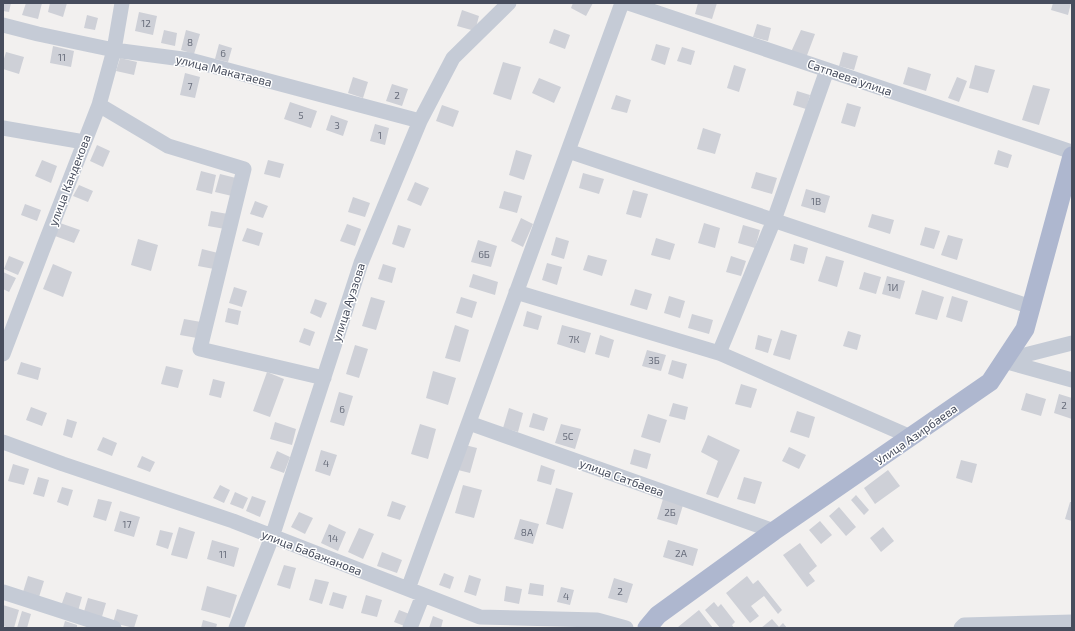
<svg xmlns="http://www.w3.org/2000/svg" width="1075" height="631" viewBox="0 0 1075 631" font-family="'Exo 2',sans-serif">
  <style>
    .building { fill: #ced0d7 }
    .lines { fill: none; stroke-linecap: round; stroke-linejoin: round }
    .minor { stroke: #c5cbd6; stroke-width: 15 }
    .major { stroke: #aeb7cf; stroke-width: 19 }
    .labels { text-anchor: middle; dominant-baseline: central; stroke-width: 3; stroke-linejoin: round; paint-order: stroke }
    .number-label { font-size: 10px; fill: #696e7c }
    .street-label { font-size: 12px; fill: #474d5d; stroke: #fff }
  </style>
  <rect width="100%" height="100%" fill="#f2f0ef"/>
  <path class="building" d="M3,3H11L9,12L3,11Z
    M26,3H42L38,19L22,15Z
    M50,3H67L63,17L48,12Z
    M573,3H593L586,16L571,8Z
    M698,3H717L712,19L695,14Z
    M1053,3H1071L1068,15L1051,10Z
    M462,10L479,16L475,31L457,26Z
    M139,12L157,16L153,35L135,31Z
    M87,15L98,18L95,30L84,28Z
    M757,24L771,28L768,41L753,37Z
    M554,29L570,35L565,49L549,43Z
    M164,30L177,33L175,46L161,43Z
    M186,30L200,34L194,54L181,50Z
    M801,30L815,34L806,58L791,52Z
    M219,44L232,48L228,62L215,59Z
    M656,44L670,48L665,65L651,60Z
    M53,46L74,51L71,67L50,63Z
    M682,47L695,51L691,65L677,61Z
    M6,52L24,57L19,74L3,69V62Z
    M843,52L858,56L854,70L839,66Z
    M120,58L137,62L134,75L116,71Z
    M503,62L521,67L511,100L493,94Z
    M734,65L746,69L739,92L727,88Z
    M975,65L995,70L988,93L969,88Z
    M908,67L931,74L926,91L903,84Z
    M185,73L200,77L195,98L180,95Z
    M353,77L368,82L363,98L348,93Z
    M957,77L967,81L959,102L948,98Z
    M539,78L561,87L554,103L532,93Z
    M392,84L408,89L402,106L386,101Z
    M1033,85L1050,89L1039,125L1022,120Z
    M797,91L810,95L806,109L793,105Z
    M616,95L631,100L627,113L611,109Z
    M290,102L317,111L311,128L284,119Z
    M847,103L861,107L855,127L841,123Z
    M442,105L459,111L453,127L436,121Z
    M331,115L348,121L343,136L326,130Z
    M375,124L389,128L385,145L370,141Z
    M703,128L721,134L715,154L697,149Z
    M97,145L110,151L103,167L90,161Z
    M516,150L532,155L524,180L509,175Z
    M998,150L1012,155L1008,168L994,164Z
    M42,160L57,166L51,183L35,176Z
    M268,160L284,164L280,178L264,174Z
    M201,171L216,175L212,194L196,190Z
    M756,172L777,178L772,194L751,188Z
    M583,173L604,179L599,194L579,188Z
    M220,174L236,178L232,196L215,192Z
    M415,182L429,188L421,206L407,200Z
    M79,185L93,191L88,202L73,196Z
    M806,189L830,196L825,213L801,206Z
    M633,190L648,194L641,218L626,214Z
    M504,191L522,196L517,213L499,208Z
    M353,197L370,203L365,217L348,212Z
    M255,201L268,206L263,218L250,214Z
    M25,204L41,210L37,221L21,215Z
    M211,211L228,214L225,229L208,226Z
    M872,214L894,220L890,234L868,227Z
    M521,218L533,224L523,247L511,241Z
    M60,223L80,230L74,243L55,236Z
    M704,223L720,228L715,248L698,243Z
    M347,224L361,229L355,246L340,241Z
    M398,225L411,229L404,248L392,244Z
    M743,225L760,230L755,248L738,243Z
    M925,227L940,231L934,249L920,245Z
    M247,228L263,233L259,246L242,241Z
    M948,235L963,239L957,260L941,255Z
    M556,237L569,241L564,259L551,255Z
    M656,238L675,244L670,260L651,255Z
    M138,239L158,245L151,271L131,265Z
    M478,240L497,246L491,267L471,262Z
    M794,244L808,248L804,264L790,260Z
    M202,249L218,253L214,269L198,266Z
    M588,255L607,260L602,276L583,270Z
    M9,256L24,262L18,275L4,269Z
    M731,256L746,261L741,276L726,272Z
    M826,256L844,261L837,287L818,281Z
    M547,263L562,267L557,285L542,280Z
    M53,264L72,272L63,297L43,289Z
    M383,264L396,268L392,283L378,279Z
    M3,272L16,278L9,292L3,289Z
    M864,272L881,277L876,294L859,289Z
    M473,274L498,282L495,295L469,287Z
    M887,276L905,281L900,299L882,294Z
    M234,287L247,291L242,307L229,303Z
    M635,289L652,294L647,310L630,305Z
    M922,290L944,297L937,320L915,314Z
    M669,296L685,301L680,318L664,313Z
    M952,296L968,301L962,322L946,317Z
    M371,297L385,301L376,330L362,326Z
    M461,297L477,302L472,318L456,313Z
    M315,299L327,303L321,318L310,313Z
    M228,308L241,311L238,325L225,322Z
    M527,311L542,316L538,330L523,326Z
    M692,314L713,320L709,334L688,328Z
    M184,319L201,322L197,338L180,335Z
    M455,325L469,330L460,362L445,358Z
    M562,325L591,333L585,353L557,344Z
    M304,328L315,332L310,346L299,342Z
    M781,330L797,335L790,360L773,355Z
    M848,331L861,335L857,350L843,346Z
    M600,335L614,340L609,358L595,354Z
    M758,335L772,339L768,353L755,349Z
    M355,345L368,349L359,378L346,374Z
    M647,350L666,355L661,371L642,366Z
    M672,360L687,364L683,379L668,374Z
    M21,362L41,368L38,380L17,374Z
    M166,366L183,370L178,388L161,384Z
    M433,371L456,378L448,405L426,398Z
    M267,372L284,379L270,417L253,411Z
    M213,379L225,382L221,398L209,395Z
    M741,384L757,389L751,408L735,404Z
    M339,392L353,396L344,426L330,422Z
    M1026,393L1046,399L1041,416L1021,410Z
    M1059,394L1072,398V419L1054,413Z
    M673,403L688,407L685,420L669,416Z
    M31,407L47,413L42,426L26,420Z
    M509,408L523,413L518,432L503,428Z
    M797,411L815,417L809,438L790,432Z
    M533,413L548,418L544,431L529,427Z
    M648,414L667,420L660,443L641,437Z
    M67,419L77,422L72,438L63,435Z
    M275,422L296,429L292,445L270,439Z
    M420,424L436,429L428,459L411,454Z
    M561,424L581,429L575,449L555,443Z
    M708,435L740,450L718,498L706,494L718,461L701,452Z
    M103,437L117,443L112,456L97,450Z
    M465,445L477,448L470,473L458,470Z
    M789,447L806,455L799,469L782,461Z
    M634,449L651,454L647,469L630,464Z
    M321,450L337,455L330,476L315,471Z
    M277,451L290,457L284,473L270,468Z
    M142,456L155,462L150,472L137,467Z
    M961,460L977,464L972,483L956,478Z
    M13,464L29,469L24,485L8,481Z
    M541,465L555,470L551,485L537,481Z
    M888,470L900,486L875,504L864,488Z
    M38,477L49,480L44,497L33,494Z
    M744,477L762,482L755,504L737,499Z
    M220,485L230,490L224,503L213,498Z
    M463,485L482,490L474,518L455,513Z
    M62,487L73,490L68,506L57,502Z
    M556,488L573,493L563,529L546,524Z
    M235,492L248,498L243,509L230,504Z
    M856,495L869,510L864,515L851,500Z
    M252,496L266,501L260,517L246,511Z
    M98,499L112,502L106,521L93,517Z
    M663,499L683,505L677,525L657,519Z
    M392,501L406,506L400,520L387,516Z
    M1070,502H1072V521L1065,519Z
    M839,507L856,527L846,536L829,516Z
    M120,511L140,517L134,537L114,531Z
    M299,512L313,518L305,534L291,527Z
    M520,519L539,524L533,544L514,539Z
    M820,521L832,535L821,544L809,530Z
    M329,524L346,532L338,551L321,543Z
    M179,527L195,532L187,559L171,555Z
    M883,527L894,541L881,552L870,538Z
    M359,528L374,534L363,559L348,552Z
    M160,530L173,533L168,549L156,545Z
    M212,540L239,548L234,567L207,559Z
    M668,540L698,549L693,566L663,557Z
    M800,543L817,566L809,573L815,581L807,587L783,555Z
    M382,552L402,560L397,573L377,566Z
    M284,565L296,568L290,589L277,585Z
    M444,573L454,577L450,589L439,585Z
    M469,575L481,579L476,596L464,592Z
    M28,576L44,581L39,597L23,592Z
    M747,576L753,584L758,580L782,610L778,614L764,596L751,606L759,616L750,623L726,593Z
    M614,578L633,584L627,603L608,598Z
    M315,579L329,582L322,604L309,600Z
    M530,583L544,585L543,596L528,594Z
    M207,586L237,595L230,618L201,610Z
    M506,586L522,589L519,604L504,601Z
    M561,587L574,590L570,605L557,602Z
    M66,592L82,597L78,611L61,606Z
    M333,592L347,596L343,609L329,605Z
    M366,595L382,600L377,617L361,613Z
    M88,598L106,603L101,620L83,615Z
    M714,602L718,607L721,604L735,622L732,625L734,628H720L705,610Z
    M3,605L19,610L14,628H9L3,626Z
    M117,609L138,615L134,628L113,623Z
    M399,610L412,615L407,627L394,622Z
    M699,610L713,628H679L678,627Z
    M22,611L31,614L27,628H17Z
    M433,616L443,620L441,628H429Z
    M772,619L779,627L783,623L787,628H761Z
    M203,620L217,624L216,628H201Z
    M65,621L77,625V628H63Z"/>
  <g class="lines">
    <path class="minor" d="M628,3L1072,152
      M3,25L38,34L114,50L190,60L420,121
      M99,105L168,146L244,169L200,349L324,378
      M3,128L84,142
      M568,151L1031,307
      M516,292L719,353L911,437
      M719,353L774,220L827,70
      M3,354L44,246L99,105L114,50L122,3
      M1005,360L1072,343
      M1004,361L1072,380
      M469,423L774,531
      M3,442L63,464L233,521L480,617L597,620L626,628
      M408,589L622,3
      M3,592L114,628
      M236,628L272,537L361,263L420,121L453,58L509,3
      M410,628L423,595
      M961,628L964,625L1072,622"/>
    <path class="major" d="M647,628L658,615L774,531L990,382L1025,329L1072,156"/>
  </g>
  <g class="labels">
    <g class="number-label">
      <text x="146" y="23">12</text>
      <text x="190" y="42">8</text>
      <text x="223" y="53">6</text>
      <text x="62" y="57">11</text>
      <text x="190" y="86">7</text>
      <text x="397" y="95">2</text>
      <text x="301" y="115">5</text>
      <text x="337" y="125">3</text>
      <text x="380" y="135">1</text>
      <text x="816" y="201">1В</text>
      <text x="484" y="254">6Б</text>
      <text x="893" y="287">1И</text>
      <text x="574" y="339">7К</text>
      <text x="654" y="360">3Б</text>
      <text x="1064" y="405">2</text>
      <text x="342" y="409">6</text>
      <text x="568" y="436">5С</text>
      <text x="326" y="463">4</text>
      <text x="670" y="512">2Б</text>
      <text x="127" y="524">17</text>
      <text x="527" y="532">8А</text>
      <text x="333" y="538">14</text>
      <text x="681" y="553">2А</text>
      <text x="223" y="554">11</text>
      <text x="620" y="591">2</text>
      <text x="566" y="596">4</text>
    </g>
    <g class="street-label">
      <text transform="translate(224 70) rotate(14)">улица Макатаева</text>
      <text transform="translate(850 77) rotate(19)">Сатпаева улица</text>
      <text transform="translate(69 180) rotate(-69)">улица Кандекова</text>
      <text transform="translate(348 302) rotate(-72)">улица Ауэзова</text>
      <text transform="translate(916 434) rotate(-35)">Улица Азирбаева</text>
      <text transform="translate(622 477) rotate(20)">улица Сатбаева</text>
      <text transform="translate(312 552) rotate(21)">улица Бабажанова</text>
    </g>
  </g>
  <rect width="1075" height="631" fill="none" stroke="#474d5d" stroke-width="8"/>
</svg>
